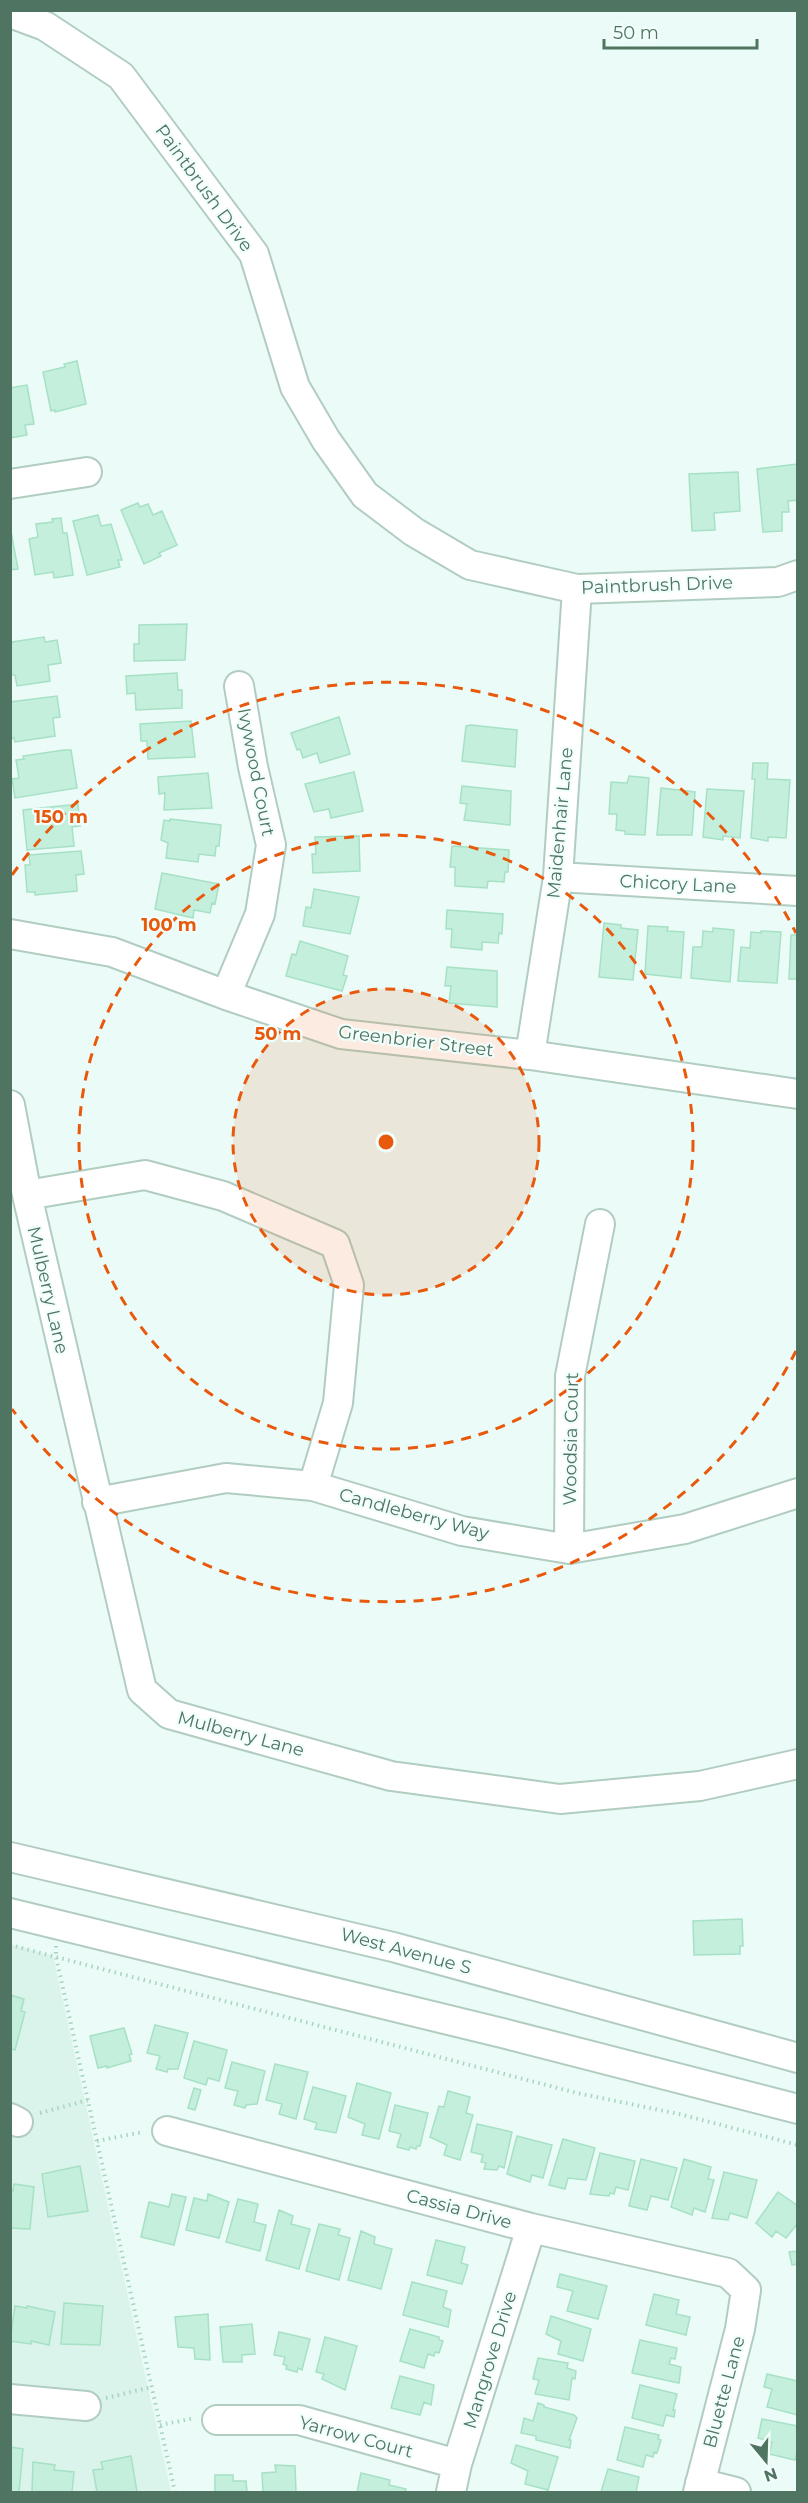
<svg xmlns="http://www.w3.org/2000/svg" width="808" height="2503" viewBox="0 0 808 2503" font-family="Montserrat,sans-serif">
  <style>
    .residential { fill: #daf3eb }
    .building { fill: #c4efdc; stroke: #a6e1c5; stroke-width: 1.5 }
    .lines { fill: none; stroke-linecap: round; stroke-linejoin: round }
    .minor-casing { stroke: #b1cdc1; stroke-width: 32 }
    .path { stroke: #a7d4bf; stroke-width: 4; stroke-dasharray: 1.5 4.5; stroke-linecap: butt }
    .minor { stroke: #fff; stroke-width: 28 }
    .ring { fill: none; stroke: #e8590c; stroke-width: 3; stroke-dasharray: 10 8 }
    .labels { text-anchor: middle; dominant-baseline: central; stroke-width: 4.5; stroke-linejoin: round; paint-order: stroke }
    .street-label { font-size: 18px; fill: #4f7562; stroke: #f1fefb }
    .centre { fill: #e8590c; stroke: #f1fefb; stroke-width: 3 }
    .ring-label { font-size: 18px; text-anchor: middle; font-weight: bold; fill: #e8590c; stroke: #f1fefb; stroke-width: 4.5; stroke-linejoin: round; paint-order: stroke }
  </style>
  <rect width="100%" height="100%" fill="#ebfbf7"/>
  <path class="residential" d="M10,1944L53,1956L171,2492H11Z"/>
  <path class="building" d="M77,361L86,404L55,412V410L51,411L43,372L65,367L64,364Z
    M27,385L34,424L25,425L27,435L10,438V388Z
    M797,464L798,500L788,501L789,512H782V531L763,532L757,469Z
    M738,472L740,511L714,513L715,530L692,531L689,474Z
    M138,503L140,507L148,504L153,515L162,511L177,545L159,553L161,556L144,564L121,510Z
    M98,515L101,526L111,524L122,560H118L120,567L87,575L73,521Z
    M61,518L63,533H67L73,575L54,578L53,572L35,575L29,539L38,537L36,524L53,522L52,519Z
    M10,526L18,569L10,570Z
    M187,624L185,660L134,661V644H139V625Z
    M44,637L45,642L57,640L61,663L48,665L50,681L17,686L15,675H10V644L12,642Z
    M177,673L178,690H182V708L136,710L135,693L127,694L126,676Z
    M57,696L60,717L53,718L55,736L15,742L14,738L10,739V702Z
    M339,717L350,754L320,763L317,753L303,758L300,749L297,750L291,733Z
    M191,721L195,757L148,759L147,741H141L140,724Z
    M471,725L517,730L515,767L462,761L466,726Z
    M64,750H71L77,788L15,798L12,779L19,778L16,760L24,759L23,756Z
    M753,763H768L767,779L790,780L786,838L768,837V841L751,838L755,779H752Z
    M354,772L363,811L331,818L329,809L314,812L305,784Z
    M208,773L212,808L164,810L165,793L159,794L158,777Z
    M629,776L649,778L645,835L625,834V831L616,830L617,814H609L611,782L627,783Z
    M462,786L511,791L510,825L464,820L467,804L460,803Z
    M661,788L695,792L692,835H657Z
    M707,789L744,791L740,838L723,836V840L703,837Z
    M78,804L80,826L72,827L74,846L27,850L23,810Z
    M170,819L221,825L219,846H216L215,856L199,854L198,862L166,858L168,843L161,840L164,820L170,821Z
    M359,836L360,871L313,873L312,854H316L315,837Z
    M452,846L509,850L508,872H505L504,882L488,881L487,888L455,886V867H450Z
    M81,851L84,874L76,875L77,891L35,895V892H27L25,865H30L29,855Z
    M162,873L219,884L215,904L212,903L210,913L194,910L193,918L155,909Z
    M314,889L359,897L350,934L303,926L306,907L311,908Z
    M447,910L503,914L502,934L499,933L498,943L482,942V950L451,947L452,929H446Z
    M604,923L621,925V928L638,930L633,980L599,977Z
    M648,926L668,927L667,931L684,932L681,978L645,974Z
    M713,928L734,930L730,982L691,978L693,947H702L703,931L713,932Z
    M761,931L781,932L777,983L738,981L741,947L750,948L751,932L761,933Z
    M791,935H798V979H789Z
    M300,941L348,956L343,975L347,976L342,991L286,976L292,954L296,955Z
    M447,967L497,971V1007L449,1003L451,986H445Z
    M742,1919L743,1946H740V1954L694,1955L693,1921Z
    M10,1995L24,1999L21,2011L25,2012L15,2050L10,2049Z
    M155,2025L188,2033L178,2069H168L167,2072L156,2069L160,2056L147,2053Z
    M124,2028L132,2054L129,2055L131,2061L107,2068V2066L98,2068L90,2036Z
    M194,2041L227,2050L219,2081L208,2078L206,2085L184,2078Z
    M232,2062L265,2071L257,2104L246,2105L245,2108L234,2105L238,2091L225,2088Z
    M275,2064L308,2072L296,2119L279,2114L282,2104L266,2100Z
    M357,2083L391,2093L379,2139L362,2135L365,2124L348,2117Z
    M313,2087L346,2096L336,2133L315,2129L317,2123L304,2119Z
    M194,2088L201,2090L195,2110L188,2108Z
    M448,2091L470,2097L466,2113L473,2115L460,2160L444,2155L447,2145L430,2137L439,2106L444,2107Z
    M395,2105L428,2113L420,2146H417L416,2149L410,2147L409,2150L397,2147L401,2134L389,2131Z
    M477,2124L512,2132L504,2168L499,2166L497,2170L484,2169L486,2163L481,2162L483,2155L471,2152Z
    M517,2136L552,2145L543,2178L532,2175L530,2182L507,2174Z
    M563,2139L595,2148L586,2180L568,2178L565,2189L549,2185Z
    M600,2153L635,2161L628,2190L616,2187L614,2194L610,2193L609,2196L590,2194Z
    M641,2159L677,2168L668,2200L651,2196L647,2210L629,2206Z
    M684,2159L711,2167L708,2179L714,2180L705,2212L694,2208L692,2215L671,2207Z
    M80,2166L88,2211L48,2217L42,2174Z
    M724,2172L757,2180L747,2218L730,2213L728,2220L712,2218Z
    M14,2184L34,2187L30,2229L10,2228V2191H13Z
    M778,2192L798,2206V2223L786,2238L776,2231L772,2237L756,2223Z
    M172,2194L186,2197L174,2245L141,2237L149,2202L169,2207Z
    M208,2194L229,2202L219,2238L186,2230L194,2198L207,2201Z
    M238,2199L258,2204L254,2222L266,2225L260,2251L226,2242Z
    M279,2210L293,2216L291,2224L310,2229L299,2269L266,2260Z
    M319,2224L340,2229L338,2235L350,2238L339,2280L306,2271Z
    M361,2231L375,2237L374,2244L392,2249L381,2289L348,2280Z
    M436,2240L465,2247L461,2263L468,2265L462,2284L427,2275Z
    M798,2251V2264L792,2265L789,2252Z
    M560,2274L607,2286L598,2319L567,2311L573,2291L557,2287Z
    M412,2282L447,2291L443,2307L451,2310L448,2327L403,2315Z
    M654,2294L679,2300L676,2314L690,2317L686,2335L646,2325Z
    M64,2303L103,2306L100,2345L61,2344Z
    M15,2306L27,2308V2306L55,2312L49,2345L31,2341V2344L10,2341Z
    M208,2314L210,2360L195,2359L194,2348L178,2347L175,2317Z
    M551,2316L591,2329L583,2361L558,2354L561,2341L546,2334Z
    M252,2324L255,2354L242,2355V2362H223L220,2327Z
    M410,2329L439,2337V2340L443,2341L439,2353L435,2352L434,2356L428,2354L424,2368L400,2361Z
    M279,2332L310,2339L302,2370L298,2368L297,2372L286,2369L287,2366L283,2364L285,2357L274,2355Z
    M325,2337L357,2346L345,2390L322,2379L324,2374L316,2372Z
    M640,2340L677,2348L675,2359L671,2358L669,2364L681,2367L679,2383L632,2373Z
    M538,2358L568,2363L567,2368L576,2371L575,2379L572,2378L569,2400L535,2394L539,2380L533,2379Z
    M767,2374L798,2381V2415L767,2407L772,2389L764,2387Z
    M400,2376L434,2385L431,2405L424,2402L420,2415L391,2408Z
    M640,2385L677,2394L673,2410H675L674,2417L666,2415L663,2426L632,2418Z
    M538,2403L544,2405V2407L574,2415L577,2418L569,2440H571L570,2448L536,2440V2436L521,2433L524,2418L533,2421Z
    M762,2419L798,2426V2448L795,2460L769,2454L772,2442L758,2438Z
    M625,2427L659,2435L658,2439L661,2440L657,2453L654,2452L653,2457L646,2455L643,2467L617,2460Z
    M516,2445L558,2457L548,2490L525,2484L528,2471L511,2463Z
    M10,2447L23,2449L19,2492H10Z
    M131,2456L137,2492H97L93,2470L103,2469L101,2462Z
    M33,2462L55,2465L54,2470L74,2472L72,2492H32Z
    M275,2465L295,2466L296,2492H263L262,2473L276,2472Z
    M608,2469L639,2477L636,2492H601Z
    M361,2473L390,2480L389,2485L406,2489L405,2492H357Z
    M215,2475H233V2481H246L247,2492H215Z"/>
  <g class="lines">
    <g class="minor-casing">
      <path id="minor" d="M10,13L45,26L121,76L254,254L295,387L326,440L365,495L414,532L470,565L577,589L778,582L798,575
        M10,484L87,472
        M558,877L798,891
        M10,934L112,952L226,995L341,1034L530,1055L798,1094
        M226,995L260,914L271,845L253,767L239,686
        M530,1055L558,877L577,589
        M10,1105L27,1195L142,1690L169,1714L391,1776L560,1799L700,1786L798,1764
        M27,1195L145,1175L223,1196L335,1244L349,1285L338,1403L313,1486
        M97,1502L226,1478L313,1486L462,1531L569,1549L685,1529L798,1493
        M569,1549L570,1376L600,1224
        M10,1857L393,1947L798,2058
        M10,1913L510,2035L798,2109
        M10,2118L18,2122
        M167,2131L531,2228L728,2273L746,2290L740,2329L698,2492
        M10,2399L86,2406
        M217,2420H299L457,2464
        M700,2483L736,2492
        M451,2492L457,2464L531,2228"/>
    </g>
    <path class="path" d="M10,1945L577,2093L679,2114L798,2145
      M56,1946V1957L175,2492
      M40,2113L88,2100
      M97,2141L143,2132
      M106,2398L152,2387
      M160,2425L195,2418"/>
    <use href="#minor" class="minor"/>
  </g>
  <circle cx="386" cy="1142" r="153" fill="#e8590c" fill-opacity=".12"/>
  <g class="ring">
    <circle cx="386" cy="1142" r="153"/>
    <circle cx="386" cy="1142" r="307"/>
    <path d="M796 1351A460 460 0 0 1 12 1409M12 875A460 460 0 0 1 796 933"/>
  </g>
  <g class="labels">
    <g class="street-label">
      <text transform="translate(204 188) rotate(54)">Paintbrush Drive</text>
      <text transform="translate(657 585) rotate(-2)">Paintbrush Drive</text>
      <text transform="translate(256 772) rotate(79)">Ivywood Court</text>
      <text transform="translate(560 823) rotate(-85)">Maidenhair Lane</text>
      <text transform="translate(678 884) rotate(3)">Chicory Lane</text>
      <text transform="translate(416 1041) rotate(7)">Greenbrier Street</text>
      <text transform="translate(48 1290) rotate(77)">Mulberry Lane</text>
      <text transform="translate(571 1439) rotate(-89)">Woodsia Court</text>
      <text transform="translate(414 1514) rotate(15)">Candleberry Way</text>
      <text transform="translate(241 1734) rotate(15)">Mulberry Lane</text>
      <text transform="translate(406 1951) rotate(15)">West Avenue S</text>
      <text transform="translate(459 2209) rotate(15)">Cassia Drive</text>
      <text transform="translate(490 2360) rotate(-73)">Mangrove Drive</text>
      <text transform="translate(724 2392) rotate(-75)">Bluette Lane</text>
      <text transform="translate(356 2437) rotate(15)">Yarrow Court</text>
    </g>
  </g>
  <circle cx="386" cy="1142" r="9" class="centre"/>
  <g class="ring-label">
    <text x="61" y="823">150 m</text>
    <text x="169" y="931">100 m</text>
    <text x="278" y="1040">50 m</text>
  </g>
  <rect width="808" height="2503" fill="none" stroke="#4f7562" stroke-width="24"/>
  <g transform="translate(766 2461) rotate(161)" stroke="#f1fefb" stroke-width="4.5" paint-order="stroke">
  <path d="M0-4.5L10 22L0 15L-10 22Z" fill="#4f7562"/>
  <text y="-9" font-size="16" font-weight="bold" text-anchor="middle" fill="#4f7562">N</text>
  </g>
  <path d="M604 39v9h153v-9" fill="none" stroke="#4f7562" stroke-width="3"/>
  <text x="613" y="39" font-size="18" fill="#4f7562" stroke="#f1fefb" stroke-width="4.5" paint-order="stroke">50 m</text>
</svg>
